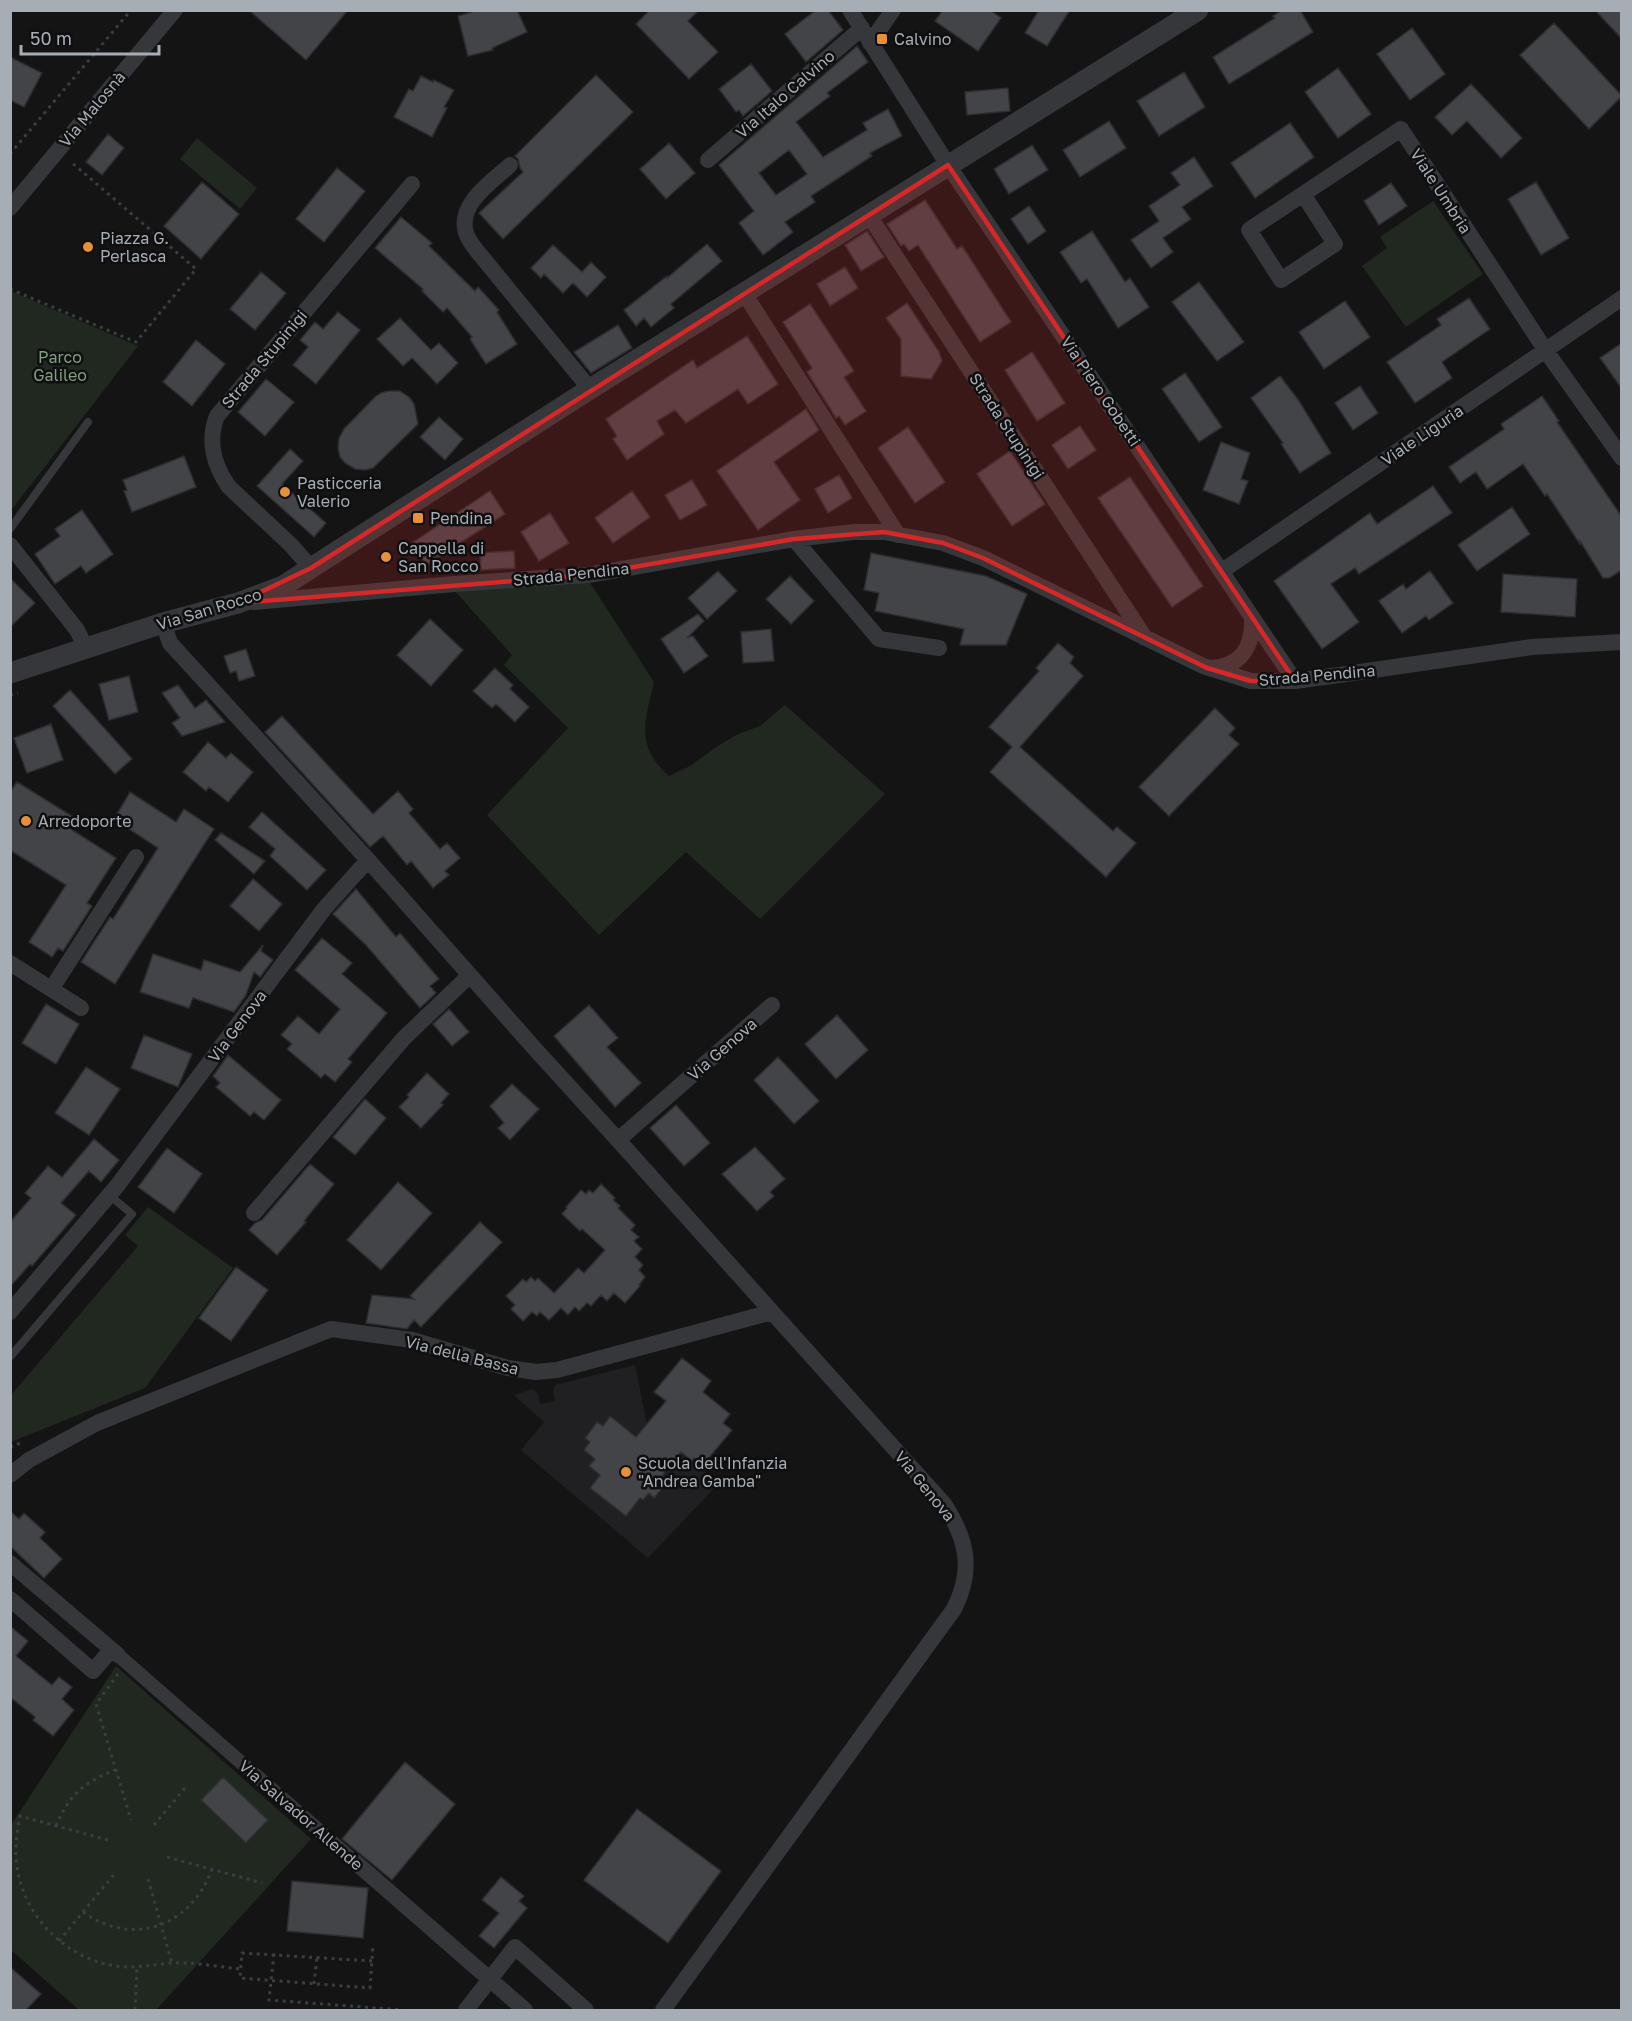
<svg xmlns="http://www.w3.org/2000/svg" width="1632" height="2021" viewBox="0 0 1632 2021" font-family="'Golos Text',sans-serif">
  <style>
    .built { fill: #202022 }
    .green { fill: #202820 }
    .building { fill: #434448; stroke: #2e2e31; stroke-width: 1.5; fill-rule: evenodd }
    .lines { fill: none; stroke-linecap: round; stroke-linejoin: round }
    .path { stroke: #3b3e41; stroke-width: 3; stroke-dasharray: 3 4.5; stroke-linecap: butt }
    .service { stroke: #35373a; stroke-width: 8 }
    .pedestrian { stroke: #35373a; stroke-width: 14 }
    .minor { stroke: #35373a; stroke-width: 16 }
    .tertiary { stroke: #35373a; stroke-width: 21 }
    .marked { fill: #d62828; fill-opacity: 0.2; stroke: #d62828; stroke-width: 4.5; stroke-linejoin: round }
    .poi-dot { fill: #e88f39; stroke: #0f0f10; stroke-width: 2 }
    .labels { text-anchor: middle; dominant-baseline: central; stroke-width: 5; stroke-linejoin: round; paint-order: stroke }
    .poi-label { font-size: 16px; fill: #a6adb5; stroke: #0f0f10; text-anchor: start }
    .street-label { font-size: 16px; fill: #a6adb5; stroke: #0f0f10 }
    .park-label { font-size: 16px; fill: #829f7e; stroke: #0f0f10 }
  </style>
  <rect width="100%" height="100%" fill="#141415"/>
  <path class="built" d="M635,1365L647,1425L719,1483L648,1558L521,1450L544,1422L514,1395L533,1389L538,1394L540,1404L555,1401L553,1392L555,1385Z"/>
  <path class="green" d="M197,138L257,188L240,209L180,159Z
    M1433,201L1483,274L1406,327L1362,266L1387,248L1380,237Z
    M11,291L138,346L13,508L10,505Z
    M589,581L654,682C645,721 635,746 669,776L692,765L716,747L738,734L760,726L785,705L885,794L760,919L686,852L599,935L487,815L568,728L504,665L512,655L453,589Z
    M148,1207L233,1268L145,1388L11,1442V1395L138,1246L125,1235Z
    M116,1666L311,1839L156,2010H79L11,1950V1825Z"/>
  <path class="building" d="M249,10H348L306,60Z
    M478,10H517L527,32L492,48L493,50L468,56L458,16Z
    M650,10H699L688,21L718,52L689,79L636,24Z
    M816,10H828L843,30L806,62L785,34Z
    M943,10H990L1001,18L978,51L935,21Z
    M1039,10H1070L1047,46L1025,33Z
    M1282,10H1300L1313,32L1229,84L1213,57L1275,18L1273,16Z
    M1595,10H1622V39Z
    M1554,23L1622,96L1589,129L1520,55Z
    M1412,28L1445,74L1410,100L1377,54Z
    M857,46L868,62L827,93L830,96L796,122L823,157L867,130L863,123L888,109L902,136L870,153L872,156L811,196L815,202L785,222L793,232L763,255L739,223L754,211L719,165ZM789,150L807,174L776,195L759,173Z
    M10,57L42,73L24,107L10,100Z
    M751,64L772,91L743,116L739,110L736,112L719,89Z
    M1338,68L1371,114L1338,138L1305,92Z
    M1184,72L1205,107L1159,136L1137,101Z
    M596,75L633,112L503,239L479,213L523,172L520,168L518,159L515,156Z
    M421,76L433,82L434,80L454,90L444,107L447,108L432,137L394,117L409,89L413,91Z
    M1471,84L1522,138L1501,158L1467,121L1452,135L1435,117Z
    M1008,88L1010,111L967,115L965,92Z
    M1109,121L1126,148L1080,177L1063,150Z
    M1290,123L1314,157L1255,198L1231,163Z
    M108,134L124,148L102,175L86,162Z
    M669,143L695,173L666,199L640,169Z
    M1032,145L1048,170L1009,194L994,169Z
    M1194,157L1213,186L1182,207L1191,219L1163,238L1173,252L1151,268L1131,240L1159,221L1149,206L1180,185L1171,173Z
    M337,168L365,191L324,242L296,219Z
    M202,182L239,214L201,259L164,226Z
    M1536,182L1569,238L1541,255L1508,199Z
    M1391,183L1407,206L1379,225L1364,201Z
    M925,200L957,249L962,246L1011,322L980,342L918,245L909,251L904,244L901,246L887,224Z
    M1029,206L1046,231L1028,244L1011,219Z
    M401,217L432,243L429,246L475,291L478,287L499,310L497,312L517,344L486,364L470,339L472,337L447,308L443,312L422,291L423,289L375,248Z
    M867,231L884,257L861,271L845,245Z
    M1092,231L1125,282L1130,278L1149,307L1118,328L1087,279L1081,283L1060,252Z
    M707,244L722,261L671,304L674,308L651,327L644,318L636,326L624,310L667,276V278Z
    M553,245L582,272L591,262L606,277L587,297L573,283L563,293L544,274L541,278L531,268Z
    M845,267L858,288L830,306L817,284Z
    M261,272L286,293L255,330L230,309Z
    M1199,282L1244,342L1217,361L1172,302Z
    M1469,298L1490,329L1442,362L1452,378L1415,403L1387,362L1441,325L1437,319Z
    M1345,301L1370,337L1324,369L1299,332Z
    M907,303L939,352L942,361L931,379L901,376V339L886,318Z
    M810,304L854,371L844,377L866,411L845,425L839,416L836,418L807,372L812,368L783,322Z
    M338,312L360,330L316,384L293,365L308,347L300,340L315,322L323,329Z
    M400,318L431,350L439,343L458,363L437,384L412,358L403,366L377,339Z
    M618,325L632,348L591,373L574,352Z
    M747,336L778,384L748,404L738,389L686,423L675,410L657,421L664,434L627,460L613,439L617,436L606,419L693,360L697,368Z
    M196,340L225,364L192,406L163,382Z
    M1622,343V389L1600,358Z
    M1032,352L1065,403L1037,421L1005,370Z
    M1185,373L1222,427L1199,442L1162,389Z
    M1280,376L1299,401L1331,453L1300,473L1281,444L1283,443L1251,398Z
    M266,379L294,402L265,436L238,412Z
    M1360,386L1378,413L1353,430L1335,403Z
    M389,391H400L410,398L414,404L418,424L373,468L365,470L355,469L345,463L340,457L338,448L339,438L344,429L375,397L381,393Z
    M1542,396L1559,421L1557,422L1622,517V570L1609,578H1603L1580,541V544L1547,494L1545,496L1523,464L1487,489L1476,472L1460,483L1449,467L1504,429L1501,424Z
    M806,409L819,430L774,462L800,500L758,530L717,471Z
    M439,417L463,439L445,460L420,437Z
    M1080,426L1096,450L1068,469L1052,445Z
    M908,427L945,482L915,503L878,448Z
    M1221,442L1250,453L1241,479L1248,481L1239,504L1203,490Z
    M290,449L303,461L282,484L326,523L314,537L257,486Z
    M1010,451L1045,504L1012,526L977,474Z
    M184,456L196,487L132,512L124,491L127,490L123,480Z
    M839,475L852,498L828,513L815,489Z
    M1130,477L1203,586L1172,607L1098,498Z
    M692,480L707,505L680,520L665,495Z
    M1433,486L1452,513L1359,574L1355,568L1331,584L1359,622L1322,649L1274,581L1370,513L1377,524Z
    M490,491L505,514L426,565L412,543Z
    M632,491L650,517L613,543L595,518Z
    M1512,507L1530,534L1477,571L1458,545Z
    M82,510L113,554L86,573L81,566L55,584L35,554L60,536L55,529Z
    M550,513L569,543L539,561L521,532Z
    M514,551L515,568L481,570L480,553Z
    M871,553L986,576L1027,594L1006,645H960L964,629L875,611L879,593L864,590Z
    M718,571L737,591L707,619L688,598Z
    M1430,571L1453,603L1429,620L1426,616L1402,633L1379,601L1403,584L1406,589Z
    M1503,574L1577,579L1575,617L1501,612Z
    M790,576L814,601L791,624L766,599Z
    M10,578L35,603L10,627Z
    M698,614L704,621L688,637L693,636L708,656L684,673L661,639Z
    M430,619L463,650L431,686L397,655Z
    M771,629L774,661L743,663L741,632Z
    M1058,643L1074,657L1070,663L1083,676L1020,747L1113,831L1117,827L1136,843L1106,877L990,772L1012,747L989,727L1039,671L1036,668Z
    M246,649L255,676L239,681L236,671L230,673L224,656Z
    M495,668L513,685L510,689L529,707L515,722L496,704L492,708L473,691Z
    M129,676L138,712L109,720L99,684Z
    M178,685L195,708L206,700L225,722L182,736L172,723L180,718L162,693Z
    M70,690L132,759L115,774L53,706Z
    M1215,708L1235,728L1229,735L1239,744L1169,816L1139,787Z
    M282,716L373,814L398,791L413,809L409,813L440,849L447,843L460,858L445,871L449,875L433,888L411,861L407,865L383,836L370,847L265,732Z
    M51,724L63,760L27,773L14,738Z
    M208,742L226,758L231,753L253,772L228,802L209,787L206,791L183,772Z
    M17,782L75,818L69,828L116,858L87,903L92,906L63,951L58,948L52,957L29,942L66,885L10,850V792Z
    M130,792L176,822L184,809L214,829L115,984L81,962L110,917L113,919L158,848L114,819Z
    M262,812L326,870L307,890L270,856L275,849L249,827Z
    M221,833L265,861L254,874L215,840Z
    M253,879L282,904L259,931L230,906Z
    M356,889L396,937L400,933L439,979L430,986L436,993L420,1008L366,945L333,914Z
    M322,938L352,963L342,974L387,1013L348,1059L352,1062L335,1082L325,1074L321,1078L287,1049L292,1044L281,1035L298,1016L319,1034L340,1009L295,970Z
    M263,945L261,951L273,960L260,977L254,972L246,995L234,1012L193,998L189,1008L140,992L153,954L201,970L204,960L240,972Z
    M46,1004L79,1024L56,1064L22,1043Z
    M589,1005L618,1038L607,1047L641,1083L615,1107L554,1036Z
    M449,1009L469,1032L452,1046L433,1024Z
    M837,1015L868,1050L836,1079L805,1044Z
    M144,1035L192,1054L178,1087L131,1068Z
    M228,1055L281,1100L264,1120L254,1112L250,1116L216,1087L220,1083L213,1076Z
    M778,1057L819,1101L794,1124L754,1080Z
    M86,1067L120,1089L89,1135L55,1113Z
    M427,1073L449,1094L441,1103L443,1105L421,1128L399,1107L409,1097L407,1095Z
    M512,1084L539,1109L510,1140L498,1128L504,1123L490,1106Z
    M365,1099L386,1118L355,1155L333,1137Z
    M676,1105L710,1143L684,1166L650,1128Z
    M94,1139L119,1160L101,1182L89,1171L61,1203L76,1215L32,1266L30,1264L10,1287V1222L31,1198L25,1193L48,1166L62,1177Z
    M755,1147L785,1179L770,1192L774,1196L757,1211L722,1174Z
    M167,1148L202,1174L174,1213L138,1187Z
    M310,1164L334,1184L304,1221L306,1222L277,1255L249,1230L255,1223L262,1220Z
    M398,1182L432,1213L381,1270L347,1240Z
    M601,1184L615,1198L613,1200L620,1206L618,1208L635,1225L631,1230L639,1237L634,1241L642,1249L635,1257L643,1265L639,1270L645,1277L639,1285L640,1286L625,1303L614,1293L607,1301L601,1295L591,1306L587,1303L579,1311L575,1307L568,1315L561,1308L549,1320L540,1312L537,1316L532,1312L523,1321L511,1309L515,1305L506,1296L523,1279L526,1282L531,1277L535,1281L538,1278L554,1293L578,1268L584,1273L605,1250L582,1229L580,1231L562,1214L567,1208L566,1207L581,1190L586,1194L589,1190L593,1193Z
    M480,1222L502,1242L421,1327L414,1320L407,1329L366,1323L372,1295L414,1299L410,1296Z
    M236,1267L268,1290L231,1341L199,1318Z
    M682,1358L711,1381L703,1392L730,1414L723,1423L732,1430L703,1465L694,1458L692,1461L681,1452L662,1476L668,1481L654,1498L649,1493L643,1500L640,1498L626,1516L590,1488L600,1475L589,1466L595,1459L584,1450L590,1442L585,1438L597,1422L603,1426L610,1416L636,1437L666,1401L654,1392Z
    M10,1511L19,1519L24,1513L45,1532L40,1538L62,1559L44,1578L10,1546Z
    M10,1626L28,1641L16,1656L52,1685L59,1677L72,1687L62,1699L74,1710L53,1736L33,1720L35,1717L10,1697Z
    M405,1762L455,1804L392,1880L342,1839Z
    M223,1777L268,1820L246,1843L201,1800Z
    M637,1809L721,1871L668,1943L584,1880Z
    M501,1877L524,1896L519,1901L527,1908L494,1948L479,1936L499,1913L482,1900Z
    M292,1881L368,1888L363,1938L287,1931Z
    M10,1967L41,1994L26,2010H10Z"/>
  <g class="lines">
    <path class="path" d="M10,154L131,10
      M10,289L136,342L196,269L71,162
      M10,695L18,693
      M10,1447L23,1442
      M118,1674L96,1704L131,1820
      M154,1825L186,1787
      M56,1826C69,1795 84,1782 115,1770
      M108,1840L20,1816C17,1833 14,1849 17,1866C23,1916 67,1960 117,1966C136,1969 153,1964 172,1963C194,1962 219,1967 241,1969
      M167,1857L262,1883
      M148,1879L172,1963
      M83,1912C134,1948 191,1926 212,1869
      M59,1941L116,1872
      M274,1954L269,2000L403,2010
      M372,1961L242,1953L240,1978L370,1988L373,1944
      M314,1984L317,1957
      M135,2010L137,1967"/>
    <path class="service" d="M10,529L88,422
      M10,1357L132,1214L109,1195"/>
    <path class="pedestrian" d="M118,1655L354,1861"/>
    <path class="minor" d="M850,10L948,165L1295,681
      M870,43L893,10
      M708,160L862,28
      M510,165C492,182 457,204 466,233C469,242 476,250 482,257L590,389
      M1303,194L1335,244L1281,280L1249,230L1401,129L1546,351L1622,458
      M10,208L175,10
      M868,214L1145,638
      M744,293L898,535
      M794,539L879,639L939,648
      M10,545L77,630L86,648
      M311,568L291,545L229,487C214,466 207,441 217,416L412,184
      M1222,571L1622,298
      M254,602L454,584L588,575L794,539L854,532H884L943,543L983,558L1203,666L1251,681H1295L1346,674L1532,647L1622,642
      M163,623L170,643L368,860L535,1049L618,1140L944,1504C967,1539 974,1570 954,1609L663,2010
      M1210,668C1241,667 1253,647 1252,619
      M10,963L81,1008
      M52,988L136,857
      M618,1140L772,1005
      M254,1213L404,1038L469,976
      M10,1312L117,1186L324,909L368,860
      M10,1475L29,1460L97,1423L331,1329L412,1340L508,1368L536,1372L557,1370L772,1312
      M10,1563L118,1655
      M10,1599L93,1671L111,1650
      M354,1861L525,2010
      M466,2010L515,1947L586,2010"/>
    <path class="tertiary" d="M10,673L163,623L238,603L283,586L590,389L1198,10"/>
  </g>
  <path class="marked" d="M948,165L1295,681H1251L1207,668L983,558L943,543L884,532L794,539L588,575L238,603L311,568Z"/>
  <g class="poi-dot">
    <rect x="876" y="33" width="12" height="12" rx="3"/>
    <circle cx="88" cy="247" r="6"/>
    <circle cx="285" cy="492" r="6"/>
    <rect x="412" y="512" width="12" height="12" rx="3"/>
    <circle cx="386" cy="557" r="6"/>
    <circle cx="26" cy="821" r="6"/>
    <circle cx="626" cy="1472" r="6"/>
  </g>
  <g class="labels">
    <g class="poi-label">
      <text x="894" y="39">Calvino</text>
      <text x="100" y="238">Piazza G.<tspan x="100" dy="18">Perlasca</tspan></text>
      <text x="297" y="483">Pasticceria<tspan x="297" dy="18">Valerio</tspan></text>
      <text x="430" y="518">Pendina</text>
      <text x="398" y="548">Cappella di<tspan x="398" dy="18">San Rocco</tspan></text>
      <text x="38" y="821">Arredoporte</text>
      <text x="638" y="1463">Scuola dell'Infanzia<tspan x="638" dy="18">"Andrea Gamba"</tspan></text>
    </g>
    <g class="street-label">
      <text transform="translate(785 94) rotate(-41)">Via Italo Calvino</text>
      <text transform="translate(92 109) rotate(-50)">Via Malosnà</text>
      <text transform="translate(1441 191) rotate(57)">Viale Umbria</text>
      <text transform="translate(264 359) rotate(-50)">Strada Stupinigi</text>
      <text transform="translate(1101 391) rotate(56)">Via Piero Gobetti</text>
      <text transform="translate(1007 426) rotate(57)">Strada Stupinigi</text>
      <text transform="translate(1422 435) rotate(-34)">Viale Liguria</text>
      <text transform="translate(571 574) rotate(-6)">Strada Pendina</text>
      <text transform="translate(209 609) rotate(-17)">Via San Rocco</text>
      <text transform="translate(1317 675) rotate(-5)">Strada Pendina</text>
      <text transform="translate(237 1026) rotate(-53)">Via Genova</text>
      <text transform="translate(722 1049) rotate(-41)">Via Genova</text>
      <text transform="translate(462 1355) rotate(14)">Via della Bassa</text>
      <text transform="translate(925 1486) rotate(51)">Via Genova</text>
      <text transform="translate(301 1815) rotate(41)">Via Salvador Allende</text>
    </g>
    <g class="park-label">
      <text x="60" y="357">Parco<tspan x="60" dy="18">Galileo</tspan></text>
    </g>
  </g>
  <rect width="1632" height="2021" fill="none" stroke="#a6adb5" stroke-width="24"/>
  <path d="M21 45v9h138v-9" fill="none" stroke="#a6adb5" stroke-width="3"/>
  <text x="30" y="45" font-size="18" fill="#a6adb5" stroke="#0f0f10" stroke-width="4.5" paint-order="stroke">50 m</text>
</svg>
